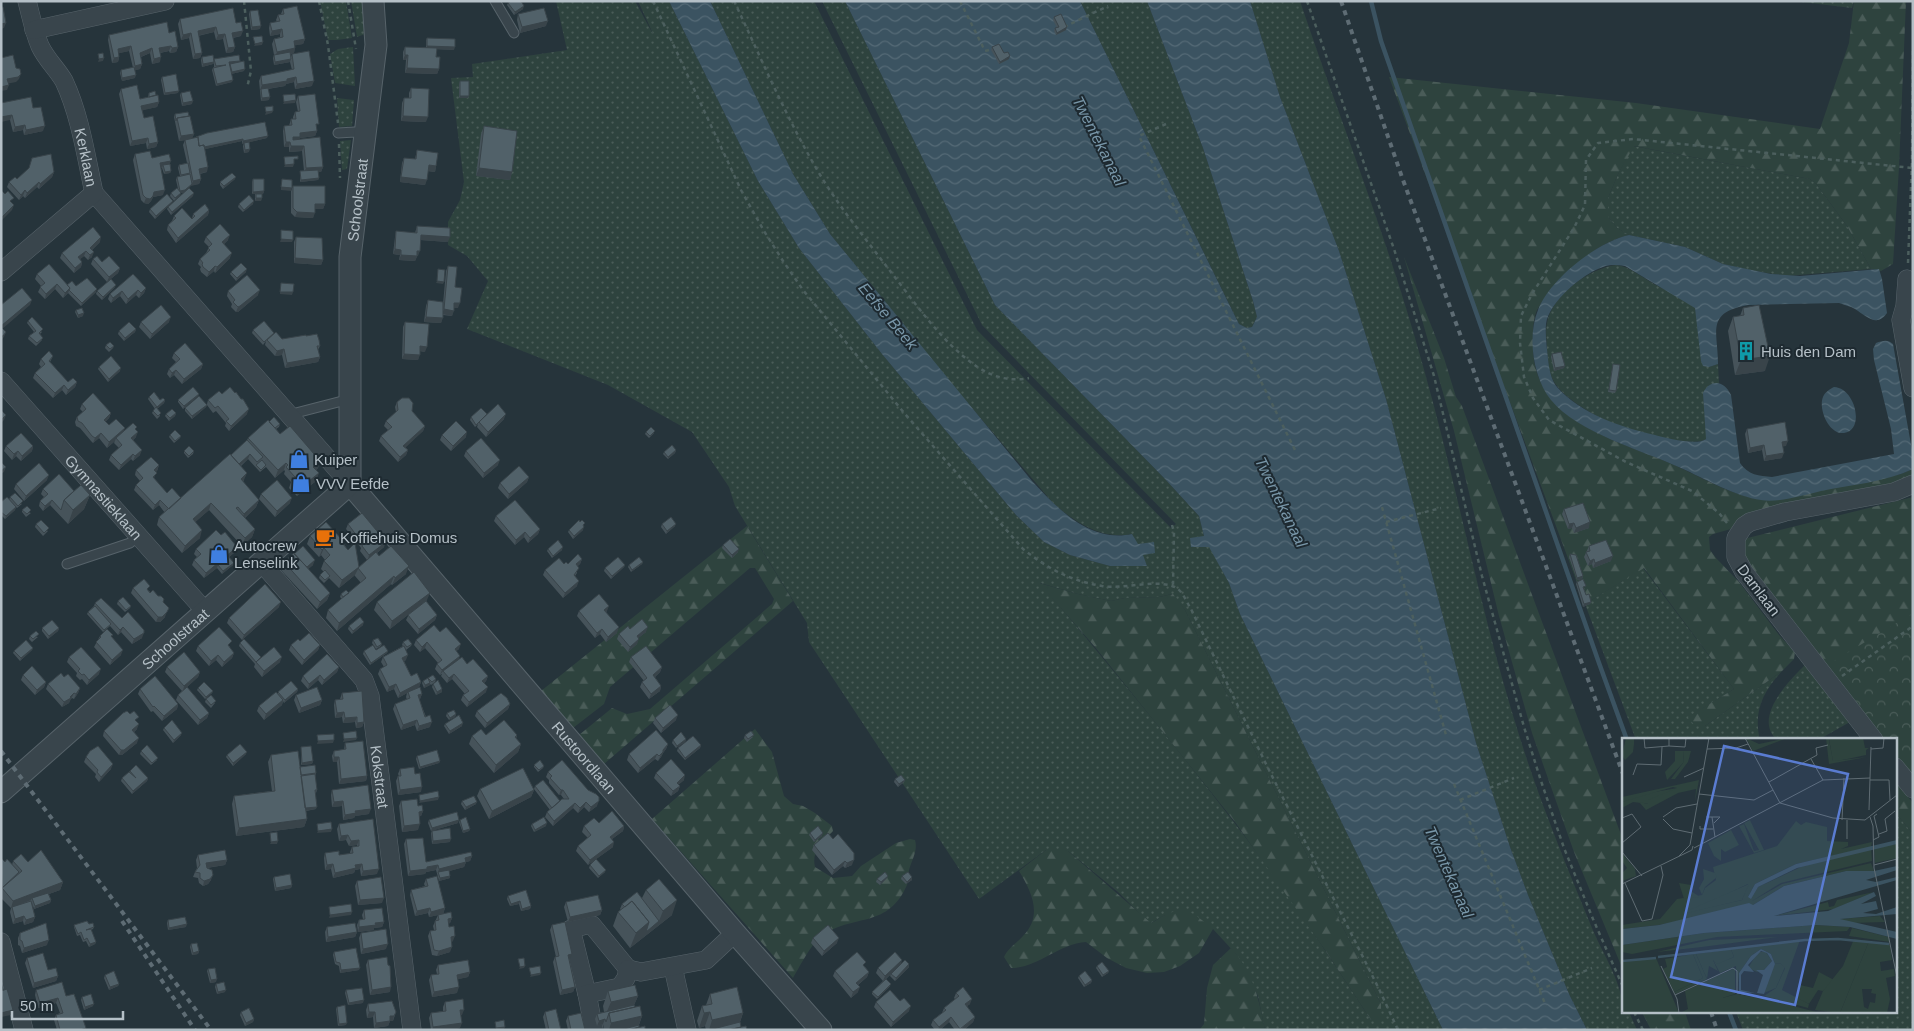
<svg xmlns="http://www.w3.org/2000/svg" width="1914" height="1031" viewBox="0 0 1914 1031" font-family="Helvetica,sans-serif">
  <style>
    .grass { fill: url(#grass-dots); fill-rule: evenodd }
    .forest { fill: url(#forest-firs) }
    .park { fill: url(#park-crowns) }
    .water { fill: url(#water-waves) }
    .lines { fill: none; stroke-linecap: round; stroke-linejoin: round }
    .stream { stroke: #3b5361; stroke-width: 4.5 }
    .service-casing { stroke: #57636a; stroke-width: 11 }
    .minor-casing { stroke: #57636a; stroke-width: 19 }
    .tertiary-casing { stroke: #57636a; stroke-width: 23 }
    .path { stroke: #4c5f5e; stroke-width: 2.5; stroke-dasharray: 4 4; stroke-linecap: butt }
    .service { stroke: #39454c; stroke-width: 9 }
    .minor { stroke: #39454c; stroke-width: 18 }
    .tertiary { stroke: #39454c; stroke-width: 21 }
    .rail { stroke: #5e6c74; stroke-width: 4; stroke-dasharray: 5 5; stroke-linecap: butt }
    .wall { fill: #46535a }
    .shaded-wall { fill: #39444a }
    .building { fill: #516169; stroke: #39444a }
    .labels { text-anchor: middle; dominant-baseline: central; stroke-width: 4; stroke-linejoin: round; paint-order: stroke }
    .street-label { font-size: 15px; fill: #b5c0c7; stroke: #1e2a31 }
    .poi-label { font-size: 15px; fill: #b5c0c7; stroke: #1e2a31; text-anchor: start }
    .water-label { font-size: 16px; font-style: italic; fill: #7896a8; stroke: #1e2a31 }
    .inset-river { fill: none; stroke: #3b5361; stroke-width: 2.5 }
    .inset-road { fill: none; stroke: #5f6c73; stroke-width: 1 }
    .view { fill: #5a7cd1; fill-opacity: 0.15; stroke: #5a7cd1; stroke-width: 2.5 }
    .inset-edge { fill: none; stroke: #b5c0c7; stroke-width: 2.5 }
  </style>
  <defs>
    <pattern id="grass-dots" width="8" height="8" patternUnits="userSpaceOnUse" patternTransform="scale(1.25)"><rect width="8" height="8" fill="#2e433e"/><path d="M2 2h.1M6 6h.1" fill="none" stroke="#4a5c58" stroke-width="1.8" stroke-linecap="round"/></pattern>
    <pattern id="forest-firs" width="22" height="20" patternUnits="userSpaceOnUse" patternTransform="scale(1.25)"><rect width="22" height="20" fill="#2e433e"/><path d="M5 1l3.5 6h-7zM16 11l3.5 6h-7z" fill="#4a5c58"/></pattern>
    <pattern id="park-crowns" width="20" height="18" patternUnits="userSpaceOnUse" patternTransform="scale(1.25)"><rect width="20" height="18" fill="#2e433e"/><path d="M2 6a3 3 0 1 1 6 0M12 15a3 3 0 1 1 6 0" fill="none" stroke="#4a5c58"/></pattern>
    <pattern id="water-waves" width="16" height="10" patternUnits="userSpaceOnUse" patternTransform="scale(1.25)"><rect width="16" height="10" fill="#3b5361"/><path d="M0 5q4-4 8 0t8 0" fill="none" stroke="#556a76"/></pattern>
  </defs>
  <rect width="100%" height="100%" fill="#26343b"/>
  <path class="grass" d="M320,1H346L352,38L337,40H328Z
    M351,1H365L368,33L357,37Z
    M556,1H635L654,36L638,1H669L758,181L799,248L882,354L1016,515L1044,542L1070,555L1110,566H1147L1132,534C1101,540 1075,522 1053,503L955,388L830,234L793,174L710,1H814L977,330L1171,528L1176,524L982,325L822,1H845L995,305L1165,479L1199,516L1204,536L1229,583L1240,614L1443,1030H1265L1258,996L1236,954L1213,929L1165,915L1151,923L1147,921L1118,892L1068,851L1046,850L979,899L809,642L807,623L735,506L729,487L692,432L608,385L467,329L488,281L467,256L448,245V222L460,200L464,182L451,78L473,77L472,64L567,50ZM1040,583L1078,594L1111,601L1125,598L1159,597L1172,594L1185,610L1381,1004L1371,1020C1327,953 1282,884 1233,821C1171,740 1106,661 1040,583Z
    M1080,1H1147L1203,148L1253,301L1257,317L1252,327L1247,328L1239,324Z
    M1250,1H1300C1341,123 1389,242 1423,366C1458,489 1481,616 1520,738C1540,802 1566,865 1592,928C1603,955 1623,983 1623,1012H1629L1637,1030H1587L1569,994L1528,895L1510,847L1476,743L1386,399L1339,251L1280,97Z
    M1793,1H1854L1852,8Z
    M353,47L355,86L335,83L330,54L338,49Z
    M337,98L354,100L352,126L339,127Z
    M351,140L347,169L342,170L340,141Z
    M1633,146L1810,179L1817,185L1847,226L1871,269L1787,276L1749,270L1723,264L1685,247L1629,235L1617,228L1608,217V198L1618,174Z
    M1616,265C1631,267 1641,277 1654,284C1668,291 1684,298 1695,308L1709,367L1718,364L1719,383L1708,386L1707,434L1706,439C1695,448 1632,432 1618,426C1600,419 1568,401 1557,386C1549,377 1548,362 1547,350C1547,341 1545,331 1547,323C1551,296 1590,268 1616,265Z
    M1643,568L1734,689L1689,717L1693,723L1705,726L1782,671C1763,692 1753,711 1760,740H1636L1585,604Z
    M1806,664L1850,722L1818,740H1777C1752,717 1790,680 1806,664Z
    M1895,812L1913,834V1030H1743L1736,1012H1895Z"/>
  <path class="forest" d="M1854,1H1906L1899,167L1893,264L1881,271L1871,269L1847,226L1817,185L1810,179L1634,146L1618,174L1608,198V217L1617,228L1629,235C1599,242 1575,264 1556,287C1550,294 1541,302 1537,310C1532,321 1533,337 1533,348C1534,421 1617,440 1672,464C1699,476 1741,501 1770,500L1870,481L1901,474L1913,469L1912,478L1713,534L1709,537L1710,550L1716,558L1739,582L1779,635L1795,652L1794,659L1782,671L1705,726C1696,727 1693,724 1688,717L1734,689L1644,568L1585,604L1389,77L1636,103L1820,129L1849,43Z
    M1404,257L1444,358L1456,397L1462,406L1623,840V970L1574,852L1532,733L1499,616L1454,431Z
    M1913,497V620L1831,679L1727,543Z
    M747,526L793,601L604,764L579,735L612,708L627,714L650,709L772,604L774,599L755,568H750L610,687L604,704L573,728L541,691Z
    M1039,583L1078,594L1111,601L1125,598L1159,597L1173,594L1185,610L1381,1004V1018L1378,1020H1371L1325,950L1235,822L1095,647Z
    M755,729L772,752L784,796L793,804L803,806L815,813L832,826L833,831C823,842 811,851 815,867L833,878L852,876L861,866L896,843L910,839L915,840C918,851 912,859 909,870C908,875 909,880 907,885C888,928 856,914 824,934C812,942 800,966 793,978L652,819Z
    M1895,781L1913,803V834L1895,812Z
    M1060,849L1068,851L1151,923C1156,921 1160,917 1165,915C1187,904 1197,916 1213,929L1199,953L1180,966L1164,972L1147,973L1126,968L1107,958L1086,942C1058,944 1038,968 1011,968L1004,957C1008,948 1017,943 1023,936C1043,916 1032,892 1019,871L1046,850Z
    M1231,948C1253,971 1259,999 1265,1030H1195L1200,1029L1204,1024L1207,988L1213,965Z
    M1642,1012H1685L1691,1030H1651Z"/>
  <path class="park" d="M1913,613V778L1895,756V740H1882L1824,667Z"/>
  <path class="water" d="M669,1H710L793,174L830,234L1032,481C1058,509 1090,543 1132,534L1138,544L1154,542L1155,553L1143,555L1147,566H1110L1070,555L1044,542L1016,515L882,354L799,248L758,181Z
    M845,1H1080L1229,304L1239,324L1247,328L1252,327L1257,317L1253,301L1203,148L1147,1H1250L1280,97L1339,251L1386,399L1476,743L1510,847L1528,895L1569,994L1587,1030H1443L1240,614L1229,583L1209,547H1191L1190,538L1204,536L1199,516L1165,479L995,305Z
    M1629,235L1685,247L1723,264L1771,274L1800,276L1879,269L1882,279L1887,313C1877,328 1866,316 1855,309C1850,306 1844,305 1839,303L1748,305C1705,313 1718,331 1718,364L1709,367L1703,366L1701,361L1695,308L1625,266C1618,265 1610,264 1603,267C1582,274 1549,302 1546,324C1545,335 1547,348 1548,359C1549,368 1551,380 1557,387C1581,414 1621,427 1655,435C1666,438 1697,446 1706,439L1703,393C1710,379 1724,380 1731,395L1740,463C1748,475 1759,476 1772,477L1894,454L1891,429L1874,360L1873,349L1876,343C1883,341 1887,339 1893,344L1912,450L1913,469C1885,482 1851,485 1821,491C1804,495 1778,503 1761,500C1737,497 1703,478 1681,468C1642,450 1578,433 1551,400C1533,378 1527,336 1538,310C1550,279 1597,242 1629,235Z
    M1834,387C1856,388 1865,431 1844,433C1829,435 1818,409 1823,397C1825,392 1830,389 1834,387Z"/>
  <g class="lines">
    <path class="stream" d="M1371,1L1381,41L1599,663L1627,740
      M1729,1012L1736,1030"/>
    <g class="service-casing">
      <path id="service" d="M495,1L514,33
        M338,133L355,132L364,133
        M288,415L350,399
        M67,564L130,543L139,536"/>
    </g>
    <g class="minor-casing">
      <g id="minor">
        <path id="s1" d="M27,1C31,16 34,32 40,46C46,59 57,69 64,81C80,115 86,156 94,193L350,484"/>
        <path d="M34,30L165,1"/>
        <path d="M1,272L94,193"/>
        <path d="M1907,279L1905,306L1901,320L1913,388"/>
        <path id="s2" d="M1,381L206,612"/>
        <path id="s3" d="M261,562L364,680L370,696L412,1030"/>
        <path d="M1874,740L1744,572L1736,557V538L1744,526L1750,522L1785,512L1894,492L1913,484"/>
        <path d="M1895,767L1913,789"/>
        <path d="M1,942L24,1030"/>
        <path d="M673,967L687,1030"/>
        <path d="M587,994L571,929L586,925H592L628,969"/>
        <path d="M594,1030L587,994L620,987L626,978L628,969L641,972L706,960L735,933"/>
      </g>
    </g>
    <g class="tertiary-casing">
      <g id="tertiary">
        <path id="s4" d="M350,484L735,933L821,1030"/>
        <path id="s5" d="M1,792L350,484V257L376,45L373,1"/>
      </g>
    </g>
    <path class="path" d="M244,1L251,71L247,88
      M319,1L328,45L338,123
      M348,1L356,49
      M653,1L741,190L764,231L783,261L803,290L905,414L1023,549C1050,570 1069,580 1102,586C1123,590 1162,577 1178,589C1184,594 1187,603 1191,609L1267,766L1379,989L1398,1030
      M734,1C762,60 788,122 822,178C841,209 865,238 887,267C913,300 941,342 976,366C992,377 1010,382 1029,378
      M960,1L985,51L993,49
      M1307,1L1394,249L1434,376L1482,576L1524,727L1541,781L1564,848L1593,919L1623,987
      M1064,27L1108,6
      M1166,124L1139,136L1296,452
      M339,144L340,178
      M1908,263L1912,159L1913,47
      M1382,507L1446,735
      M1386,522L1441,508
      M1727,523L1719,513L1692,491L1626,462L1549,420L1533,398L1524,377L1520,343L1521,316L1532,294L1574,228L1585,205L1586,160L1598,143L1633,139L1912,168
      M1172,525L1174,532L1173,586
      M1842,676L1913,626
      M1454,784L1546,1006
      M1460,800L1514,778
      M1539,990L1592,968
      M1634,1012L1643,1030"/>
    <use href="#service" class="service"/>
    <use href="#minor" class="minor"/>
    <use href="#tertiary" class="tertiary"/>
    <path class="rail" d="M1341,1L1403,180L1623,774
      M1,751L211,1030
      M122,921L195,1030
      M1711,1012L1717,1030"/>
  </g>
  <path class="wall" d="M508,3L523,9L514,15L507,5Z
    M283,9L305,39L303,44L295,45L294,53L290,54L291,57L292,54L312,86L295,89L294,82L286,84L285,86L268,89L269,100L261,101L259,81L261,76L292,70L290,62L274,65L273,58L274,55L272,44L274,39L280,37V34L270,36L269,28L270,23L277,22L276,20L278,15L281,14Z
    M250,11L260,29L251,30L249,14Z
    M518,14L546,26L520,33L517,20Z
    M1054,17L1066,30L1056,35L1054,31L1055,28H1057L1053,20Z
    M180,19L236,23L241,36L233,38L235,47L233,52L226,53L223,39L216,40L214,32L198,36L202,53L200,58L193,59L189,38L181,40L178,24Z
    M169,33L178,47L176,52L170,53L169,51L160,53V62L152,64L150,53L141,57L142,64L140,69L135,70V78L122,81L120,73L121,70L133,68L129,51L119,53V57L118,62L112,63L108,40L109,35Z
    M427,38L454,50L437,49L436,57L439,69L437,74L405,73L406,60H403V52L405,47L426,48V40Z
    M992,47L1004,53L1009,59L999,64L991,50Z
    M202,57L214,60L240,61V62L244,71L231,74L232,82L216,86L212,70L213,68L214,67V63L213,64L202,67L201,60Z
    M162,77L178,93L164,95L161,80Z
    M460,81L469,96L468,98H459V84Z
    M411,88L426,122L401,121L402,103L404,98H409V93Z
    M121,89L140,99L148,97L149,93L156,95L159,102L157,107L142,110L144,118L158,142L156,147L147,149L146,143L130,146L119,94Z
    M181,93L192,104L182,106L180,95Z
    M298,96L317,129V131L315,136L300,138L299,139L323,167L321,172H318L319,178L318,180L300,182V171H304L302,151L289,152V147H284L283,131L284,126H289L291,119H293V117L295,112H298L296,102Z
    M1,103L33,108L43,131L24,135L23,130L13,132L10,120Z
    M175,114L194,134L192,138H267L249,142V152L244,153L243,146L244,143L242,144V141L205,149L207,172L200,174L201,179L199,184L191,185L184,193H181L180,195L174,201L170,196L171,193L178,189L176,180L177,177L180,176L178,168L179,165L187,163L183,145L185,140L179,141L174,117Z
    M484,126L512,172L510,180L476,176L481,134Z
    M417,150L436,166L435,172L428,171L425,185L400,182L402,163L404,158L415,159Z
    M135,154L152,158L170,164L171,171L170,173L164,174L162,168H160L163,195L153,197L151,201L148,204L144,203L141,200L133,160Z
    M54,172L52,177L39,189L37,187L25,198L23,196L19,200L7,187L9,182L17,179Z
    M235,179L223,189L220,185V182Z
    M253,179L264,191L263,194H262L261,201H255V194H252V182Z
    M293,186L325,204L323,209H315L313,218L295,217L291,213V191Z
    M193,196L171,215L167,209L168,207Z
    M173,201L155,219L149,212L150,209Z
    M239,204H253L243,212L238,207Z
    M209,210L208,215L176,243L167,230L168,225L172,221L174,216L192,219L193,214Z
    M417,226L448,242L421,240L418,256H417L415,261L399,260L400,255L393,254L395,237L396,231L415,233Z
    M206,237L228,240L224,244L230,258L215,273L214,271L207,277L201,272L200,269L201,267L198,264L200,259L206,253L209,247L204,242Z
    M296,237L323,260L321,265L294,263V242Z
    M100,242L92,250V257L88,260L84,256L80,259L82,262L81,267L74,273L60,258L62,253Z
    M93,259L120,268L118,273L107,282L91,264Z
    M448,266L455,287L458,308H454L452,316L443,315L441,323L424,322L426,306L428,300L443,304L446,271Z
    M231,272H246L236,281L230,274Z
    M37,274L67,285L96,292L81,306L68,293L63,298L55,289L45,299L38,292L41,286L35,279Z
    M133,274L146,288L144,293L139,298L136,295L126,304L120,296L111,303L108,299L110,294Z
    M115,287L102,300L96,294L97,291Z
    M228,291L258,295L238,312H236L231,307L232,304L227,296Z
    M1743,308L1765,371L1735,375L1728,331L1733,317L1740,316Z
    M76,310L83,316L78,318L75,312Z
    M28,321L42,332L40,334L42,340L36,346L28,339L29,336L34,332L27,323Z
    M141,322H169L150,339L139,327Z
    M405,322L425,352L420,351L418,360L402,359L403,327Z
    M136,329L135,332L124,341L118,334L119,331Z
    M253,330L274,333L282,339L306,336L320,346L318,350L320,357L318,362L285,368L282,355L275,356L265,345L266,341L263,345L252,333Z
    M106,345L114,346L113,348L109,352L105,348Z
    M174,353L203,364L201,369L182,384L174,375L170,378L167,374L169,369L176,362L172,358Z
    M1552,354L1564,368L1554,371L1551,357Z
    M53,356L50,362L68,382H77L75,387L66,395L62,390L53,398L33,378L35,373L41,367L39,364L41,359Z
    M1613,364L1616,391L1615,393L1608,392Z
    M99,367L120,371L108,382L98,369Z
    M199,394L198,396L183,409L178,402V400Z
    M222,394L247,414L229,431L225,426L226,423L216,411L213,413L207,405L206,407L192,419L185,411V408L207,404L208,400Z
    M149,397L160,400H165L164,403L157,409L160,416L157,419L152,413L153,411L155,409L148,399Z
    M397,402L412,411L425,426L423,431L405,447L408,450L406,455L398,462L379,441L381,436L388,430L384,426L386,421L396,412L395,407Z
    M82,404L111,413L109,418L105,422L109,425L124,431L136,430V437L133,440L140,455L133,461L131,459L119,470L109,460L111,455L119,448L114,443L115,441L107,448L99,438L93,443L91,441L80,428L76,426L75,422L77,417L83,412L80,409Z
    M176,413L175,416L169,421L165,416L166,414Z
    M487,414L504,419L486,437L477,427L478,424L475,427L470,420L471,417Z
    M269,422L280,424L279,427L276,429L280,434L320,461L318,468L316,470V481L297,496L289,488L291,482L284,474L285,471L284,470L275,478L266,467L260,472L248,459L241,466L244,480L243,482L259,500L256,507L245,518L255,529L252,537L242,546L209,510L195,522L200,538L182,553L157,525L159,517L165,513L159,505L153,510L134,490L136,485L140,481L135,475L136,470L159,465L157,471L155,472L154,479L167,493L181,499L231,455L247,440L248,438Z
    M1747,429L1786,446H1782V458L1764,461L1762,450L1748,453L1745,434Z
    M646,432L654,433L649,438L645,434Z
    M170,435L181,436L180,438L174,443L169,437Z
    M442,435L466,437L451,451L440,440Z
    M6,446H33L32,451L21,461L16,456L12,460L4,451Z
    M676,450L675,453L668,459L663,454L664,452Z
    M184,451H194L193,454L188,458L184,453Z
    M466,451L498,465L483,478L464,456Z
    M529,477L527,482L508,499L498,488L500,483Z
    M47,480L24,501L14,489L16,484Z
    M43,489L74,491L90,495L84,509L68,524L50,505L43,511L39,506L40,501L44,497L41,494Z
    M261,494L290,503L275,517L259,499Z
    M10,497L22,504L17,508L16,507L15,510L5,519L1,515V502L9,500Z
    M1564,509L1589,528L1574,533L1572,528L1568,529L1562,514Z
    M22,510L31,513L26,517L22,512Z
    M496,516L540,529L538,534L528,543L524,537L515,545L494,521Z
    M36,524L48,531L43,536L35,527Z
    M348,524L384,547L377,553L379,556L406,574L392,585L391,584L337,631L326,618L328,610L342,599L340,597L341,594L349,593L361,583L355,576V575L339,588L329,578L324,583L319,578L320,575L324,572L321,569L324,561L325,560L321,555L319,557L307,544L310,536L344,544L358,568L367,560L360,551L361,548L346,529Z
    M662,524L675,526L666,534L661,527Z
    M584,525L583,526V530L573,539L568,532L569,530Z
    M723,545L738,552L732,558L722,548Z
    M1589,546L1611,561L1593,568L1592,564L1588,566L1584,557Z
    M196,549L235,552L229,557L234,563L233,565L222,574L217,568L204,578L192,565L194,560L197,557L194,554Z
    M548,549L562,550L552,558L547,551Z
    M1570,554L1583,576L1582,579L1577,580L1569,557Z
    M582,559L580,564L577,566V573L575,576L577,586L563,598L543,575L545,570L564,564H568Z
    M284,562L313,565L308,569L330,593L327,600L317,609L281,570Z
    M643,562L642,564L631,572L628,567L629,565Z
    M625,565L624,567L611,579L604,571L605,568Z
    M1577,582L1585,589H1584L1586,595L1591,602L1590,604L1583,607L1576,584Z
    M133,588L149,591L163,602L165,617L160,622H156L131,593Z
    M427,600L426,601L437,615L435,620L418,634L406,620L409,614L390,629L374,610L377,602Z
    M118,601L131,606L130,608L125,612L117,604Z
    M95,603L122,618L142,638L132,644L121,632L118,635L110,626L103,632L87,614L88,612L94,606Z
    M279,607L242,640L227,623L229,618Z
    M579,611H607L606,612L617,633L606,642L600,634L595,638L577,616Z
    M363,625L352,634L348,629L349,626Z
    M42,628H59L58,631L48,639L42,631Z
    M630,629L646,632L638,638L637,644L628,652L617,639L619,634Z
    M440,632L459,649L456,651L459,659L488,676L486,681L484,683L486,692L467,707L461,700L463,695L465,694L452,679L447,683L441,676L442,674L440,675L435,669L437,664L438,663L425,648L420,652L414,645L416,640Z
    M30,636L38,637L32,642L29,639Z
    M100,636L112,638L121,655L110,665L94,647Z
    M373,640L382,644L381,646L376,649L372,643Z
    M300,641L320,645L318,650L302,665L289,650L291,645Z
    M403,642L412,644L411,646L406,650L405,648L406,660L404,661L411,676L421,682L419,687L414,690L422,694L420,699H419L430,727L417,731L415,725L401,730L393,709L395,704L407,700L406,697L407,693L398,698L394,689L387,692L378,674L380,669L384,667L381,662L383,657L403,646L402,645Z
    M240,643L261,657L280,662L262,677L254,667L255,664L239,646Z
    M198,646H230L229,647L234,653L232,658L222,667L216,660L209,666L196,651Z
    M33,648L32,650L20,661L13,653L14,651Z
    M364,651H388L387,653L370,665L363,654Z
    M69,657L99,674L87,685L82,679L80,680L76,676L77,673L67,662Z
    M631,657L662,667L660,672L655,677L661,686L660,691L649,699L640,687L642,682L644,681L629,662Z
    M167,667L200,672L198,677L187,687L209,713L207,718L198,725L176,700L178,695L182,691L165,672Z
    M339,667L337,672L322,685L318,680L308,689L301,681L303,676Z
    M23,675L46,682L44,687L35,695L21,680Z
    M64,677L80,688L78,693L74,699L72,698L70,700L69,703L62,707L46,689L48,684Z
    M436,679L435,682L431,685L430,684V685L424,688L422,683L423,681Z
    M433,684L442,689V692L436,695L432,687Z
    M198,688L213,691L212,693L205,699L197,690Z
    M140,689L178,704L177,709L162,721L153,711L151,712L138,694Z
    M298,689L297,692L284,703L283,701L282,705L264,720L257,711L259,706L278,693V692Z
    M342,693L364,722L362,727L356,728L355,722L343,723L342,717L335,718L334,705L335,700L340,699Z
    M296,695L322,700L320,705L299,713L294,700Z
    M206,699L215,703L211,708L205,702Z
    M510,704L508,709L485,728L475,716L477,711Z
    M447,713L456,714L455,717L449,720L446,716Z
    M655,718L676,720L661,733L653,723Z
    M137,722V729L134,732L137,743L122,755H119L103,736L104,731Z
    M445,724L462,726L449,734L444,726Z
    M164,728L181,735L173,743L163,730Z
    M486,735H517L516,739L521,744L518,752L494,773L469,744L472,736Z
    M745,735L753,737L747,742L744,738Z
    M686,739L685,742L676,748L672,743L673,740Z
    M345,743L367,776L366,781L339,784L337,762H333L332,756L334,751L344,750Z
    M668,744L666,749L663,753L661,757L658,761L655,759L638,773L627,760L629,754Z
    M701,745L700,748L685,760L677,751L678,748Z
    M301,747L313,761L312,764L301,765Z
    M141,751L157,760L151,765L140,754Z
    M246,754L233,766L226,757L227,755Z
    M271,755L300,768L316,773L315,776L317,790L316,793H315L316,809L306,811L307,819L304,827L236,836L232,804L234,796L272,791L268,762Z
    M417,756L440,761L439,763L419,769L416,759Z
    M86,757L111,769L99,782L95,777L96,774L84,762Z
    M534,765L544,766L543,768L538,772L534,767Z
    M400,769L415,774L421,792L398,795L396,781L398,776H399L398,774Z
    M130,771L148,778L147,781L132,794L121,781L122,778Z
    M548,772L597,806L589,812L584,807L578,813L573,808L553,826L545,817L547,812L550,810L534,789L535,786L560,801L564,799L561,795H559L549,783V780L546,777Z
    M656,773L684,780L678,785L680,786L678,791L671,796L654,778Z
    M895,779L905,780L904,782L898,787L894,782Z
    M480,789L534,790L531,797L489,819L477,796Z
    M332,790L369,814L355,816L354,818L343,820L342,806L332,807L331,795Z
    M401,801L418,806L423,811L421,816H419L418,830L402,832L399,806Z
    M462,801L476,804L465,810L461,804Z
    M373,819L377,874L361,876L360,869L355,870L354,873L333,878L331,869L325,870L324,858L325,853L339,855L350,854V852L352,847L357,846V845L349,846L346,840L339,841L337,829L339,824Z
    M429,820L458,823L431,831L428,823Z
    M460,820L470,829L469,831L463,833L459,822Z
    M599,823L624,826L623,831L612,839L613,847L596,859L605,872L598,878L589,868L590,865L595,860L588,865L576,851L578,846L588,838L582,832L584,826Z
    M532,824L546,826L534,832L531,826Z
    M432,831L450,842L432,844L431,833Z
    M810,833L822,836L814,842L809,835Z
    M828,833L852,865L845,868L843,866L832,875L812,850L814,845Z
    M406,839L426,862L472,856L470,861L466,862L464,867L449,871L450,876V878L439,881L436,870L426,872L425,874L408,876L404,844Z
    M198,855L227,860L225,865L207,868L211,880L208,884L203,886L199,883L198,878L193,877L195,872L197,868L196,860Z
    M1,858L5,862L12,865L13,861L28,862L63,882L60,890L49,894L51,900L50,903L34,909L32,903L35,917L33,922L24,925L23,921L13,924L10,912L11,908L1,898Z
    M888,876L887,878L880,885L876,882L877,879Z
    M902,876L912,877V880L906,884L901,879Z
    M274,877L292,885L291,888L275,891L273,879Z
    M426,879L445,908L443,914L452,918L450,923L448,924L453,941L451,942L450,952L437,956L432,955L428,936L430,931L434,930L433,926L438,915L429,917L428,913L415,916L410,895L411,890L425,886L424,884Z
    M357,881L382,903L358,905L355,886Z
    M646,890L672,915L630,948L613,926L618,912L621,910L620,909L622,904L642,898Z
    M508,896L531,906L530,909L521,911L519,904L510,906L507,899Z
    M566,902L602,910L600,915L568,922L564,907Z
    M364,910L384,922L382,927L374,928V930L358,932L357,925L359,920L363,919L362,915Z
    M168,920L186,927L168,930L167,923Z
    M89,924L94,927L93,929L91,930L96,942L95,944L89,947L86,941L83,942L80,935L77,936L74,927V925Z
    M552,925L570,959H569L575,987L573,992L560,995L553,962L555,957H556L550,930Z
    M327,927L357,932L355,937L326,942L325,932Z
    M20,933L47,945L22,953L20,946L18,945V938Z
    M361,933L386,949L361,954L359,938Z
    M813,938L837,943L822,956L811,943Z
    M191,944L199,951L198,954L192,955L190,947Z
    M334,952L359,970L340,973L339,966L335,964L333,955Z
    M27,958L58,976L56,981L33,988L25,963Z
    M368,960L390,992L370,995L366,965Z
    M901,964L909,967L895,981L890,976L891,974L886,979L890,986L877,999L872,994V992L883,981L876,973L878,968Z
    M438,965L470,972L468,977L458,979L457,993L432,997L429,980L431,975L437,974L436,970Z
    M1097,966L1109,971L1108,973L1102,977L1096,968Z
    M865,967L869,972L867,977L858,985V992L851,998L833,976L835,971Z
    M208,969L216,982L210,983L207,971Z
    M105,975L119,984L118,986L109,990L104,978Z
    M1079,976L1092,980L1091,983L1084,987L1078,978Z
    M216,984L225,992L217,994L215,987Z
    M36,990L66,996L85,1030H57L54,1020L56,1015L60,1013L57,1005L56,1003L38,1008L35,995Z
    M346,990L363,1003L348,1005L345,993Z
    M608,991L638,996L634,1005L635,1007L642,1016L639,1025V1027L645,1030H604L603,1024L597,1026L595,1019L597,1014L604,1012L603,1006Z
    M956,993L970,1004L967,1006L975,1017L973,1022L964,1030H955L949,1022L940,1030H935L931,1025L933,1020L942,1013L944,1008L955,999L954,998Z
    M710,994L743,1013L740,1022L741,1027L747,1030H706L705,1026L699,1028L697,1021L702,1006L706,1005Z
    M82,997L93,1006L84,1010L81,1000Z
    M900,1001L909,1011L891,1027L874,1007L876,1002Z
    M445,1002L462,1015H461L460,1028L450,1030H431L429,1018L431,1013L443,1011V1007Z
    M368,1004L396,1012L393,1021H390L388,1026L374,1028L373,1017L367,1018L366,1010Z
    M337,1007L346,1025L338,1026L336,1009Z
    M241,1012L254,1019L253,1022L245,1026L240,1015Z
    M545,1012L561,1030H546L543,1017Z
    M568,1016L585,1030H568L566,1021Z"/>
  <path class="shaded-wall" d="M524,6L523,9L514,15L515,12Z
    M548,21L546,26L520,33L522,27Z
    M6,23L4,28L1,29V24Z
    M261,26L260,29L251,30L252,27Z
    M216,27L214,32L196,36L198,31Z
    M1067,27L1066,30L1056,35L1057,33Z
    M282,29L280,34L270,36L272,31Z
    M243,31L241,36L230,38L232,33Z
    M191,33L189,38L181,40L183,35Z
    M225,34L223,39L216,40L218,35Z
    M305,39L303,44L292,46L294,41Z
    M263,42L262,45L254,46L255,44Z
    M131,46L129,51L116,54L118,49Z
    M171,46L169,51L158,53L159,48Z
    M427,46L455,47L454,50L426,49Z
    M178,47L176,52L170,53L172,48Z
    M235,47L233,52L226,53L228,48Z
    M152,48L150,53L138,58L140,53Z
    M295,48L294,53L275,57L277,52Z
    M202,53L200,58L193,59L195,54Z
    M405,55H408L406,60H403Z
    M1010,56L1009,59L999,64L1000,62Z
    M119,57L118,62L112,63L114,58Z
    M161,57L160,62L152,64L154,59Z
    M104,58L103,61L98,62L99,59Z
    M291,59L290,62L274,65L275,62Z
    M240,61L239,63L228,65L229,62Z
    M214,62L213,64L202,67L203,64Z
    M142,64L140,69L133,71L135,66Z
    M407,68L439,69L437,74L405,73Z
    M245,69L244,71L231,74L232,72Z
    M21,74L19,79L16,82L6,84L7,79Z
    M136,75L135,78L122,81V78Z
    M296,77L294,82L286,84L285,86L260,90L262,85Z
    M233,80L232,82L216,86L217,84Z
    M314,81L312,86L295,89L297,84Z
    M9,85L7,90L1,91V87Z
    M179,91L178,93L164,95L165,93Z
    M460,96H469L468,98H459Z
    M270,97L269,100L261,101L262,98Z
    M296,100L295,103L283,104L284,102Z
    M193,101L192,104L182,106L183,103Z
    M159,102L157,107L140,111L141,106Z
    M273,111L272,113L265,115L266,112Z
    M12,115L10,120L1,122V117Z
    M403,116L428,117L426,122L401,121Z
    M25,125L23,130L13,132L15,127Z
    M45,126L43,131L24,135L26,130Z
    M317,131L315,136L300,138L298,142H291L293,137L300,133Z
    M194,134L192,139L179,141L181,136Z
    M268,136L267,138L242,144L243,141Z
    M148,138L146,143L130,146L132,141Z
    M243,139L242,141L197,151L198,148Z
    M158,142L156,147L147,149L149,144Z
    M286,142H290L289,147H284Z
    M291,146H304L302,151L289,152Z
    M250,149L249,152L244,153L245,150Z
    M171,161L169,166L163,165L162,168H158L160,163Z
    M294,164L293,167H284L285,165Z
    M429,165L436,166L435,172L427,171Z
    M208,167L207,172L197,174L199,169Z
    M323,167L321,172L304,173L306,168Z
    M479,168L512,172L510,180L476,176Z
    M171,171L170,173L164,174L165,172Z
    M54,172L52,177L39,189L40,184Z
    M236,177L235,179L223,189L224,186Z
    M401,177L427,180L425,185L400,182Z
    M319,178L318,180L300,182L301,180Z
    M201,179L199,184L191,186L193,181Z
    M39,182L37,187L25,198L27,193Z
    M192,184L191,186L184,193H181L180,195L174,201L180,191Z
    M281,187L292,188L291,191L281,190Z
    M25,190L23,196L19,200L21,195Z
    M165,190L163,195L153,197L151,201L148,204L144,203L146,198L154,192Z
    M264,191L263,194H252L253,192Z
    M194,193L193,196L171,215L172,212Z
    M256,198H262L261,201H255Z
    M173,201L172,203L155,219L156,216Z
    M254,201L253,204L243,212L244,210Z
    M315,204H325L323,209H313Z
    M14,205L12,210L1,221V218Z
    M209,210L208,215L176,243L178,238Z
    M297,212L315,213L313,218L295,217Z
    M230,235L228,240L220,247L222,242Z
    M421,235L450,237L448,242L420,240Z
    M101,237L100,242L88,253L90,248Z
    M281,239L293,240L292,242H280Z
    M395,249L401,250L400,255L393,254Z
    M86,251L84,256L77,262L78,257Z
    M417,251H420L415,261L399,260L401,255Z
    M94,252L92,257L88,260L90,255Z
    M232,253L230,258L215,273L217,267Z
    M295,258L323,260L321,265L294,263Z
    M82,262L81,267L74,273L75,268Z
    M215,266L214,271L207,277L209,272Z
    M120,268L118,273L107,282L109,277Z
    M247,269L246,272L236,281L237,278Z
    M437,281L444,282L443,284L436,283Z
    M57,284L55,289L45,299L46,294Z
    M116,285L115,287L102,300L103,297Z
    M70,288L68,293L63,298L65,293Z
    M146,288L144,293L139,298L141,293Z
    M97,289L96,292L81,306L82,303Z
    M138,290L136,295L126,304L128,299Z
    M260,290L258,295L238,312H236L238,307Z
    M122,291L120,296L111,303L113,298Z
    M280,292H293L292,295L280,294Z
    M32,300L30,305L1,330V326Z
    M454,303H460L458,308H452Z
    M444,309L454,311L452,316L442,314Z
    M84,313L83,316L78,318V315Z
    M171,317L169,322L150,339L152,334Z
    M426,317L443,318L441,323L424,322Z
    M136,329L135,332L124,341L125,338Z
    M6,332L4,337L1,340L3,336Z
    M420,346L427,347L425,352L419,351Z
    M284,349L282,355L275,356L277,351Z
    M404,354L420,355L418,360L402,359Z
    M1770,356L1765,371L1735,375L1741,360Z
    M320,357L318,362L285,368L287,363Z
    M203,364L201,369L182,384L184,379Z
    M1565,366L1564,368L1554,371L1555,368Z
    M121,368L120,371L108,382L109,379Z
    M176,370L174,375L170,378L172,373Z
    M77,382L75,387L66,395L68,390Z
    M64,385L62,390L53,398L55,393Z
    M199,394L198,396L183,409L184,406Z
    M165,400L164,403L156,410L157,407Z
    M207,405L206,407L192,419V416Z
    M249,409L247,414L229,431L231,426Z
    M111,413L109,418L102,425L104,420Z
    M176,413L175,416L169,421L170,418Z
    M506,414L504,419L486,437L488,432Z
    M6,415L4,420L1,423V420Z
    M425,426L423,431L402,451L403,446Z
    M125,428L123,433L116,438L115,441L107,448L109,442Z
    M138,432L136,437L129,443L131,438Z
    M467,432L466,437L451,451L453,446Z
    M101,433L99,438L93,443L95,438Z
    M1788,441L1786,446L1780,447L1782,442Z
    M1764,445L1762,450L1748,453L1750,448Z
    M33,446L32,451L21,461L22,456Z
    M142,450L140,455L133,461L135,456Z
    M408,450L406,455L398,462L400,457Z
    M676,450L675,453L668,459V457Z
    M18,451L16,456L12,460L14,454Z
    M1784,453L1782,458L1764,461L1766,456Z
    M133,454L131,459L119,470L121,465Z
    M250,454L248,459L235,470L237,465Z
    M500,460L498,465L483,478L484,473Z
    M320,461L318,468L310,474L313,467Z
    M286,463L284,470L275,478L278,470Z
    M159,465L157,471L152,475L154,470Z
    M6,467L4,472L1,474V471Z
    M247,473L244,480L238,487L241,479Z
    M319,473L316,481L297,496L299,489Z
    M49,475L47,480L24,501L26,496Z
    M529,477L527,482L508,499L509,494Z
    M90,495L84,509L68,524L73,510Z
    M292,498L290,503L275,517L277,511Z
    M52,500L50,505L43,511L45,506Z
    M160,500L159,505L153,510L155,505Z
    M259,500L256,507L241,521L244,514Z
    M211,503L209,510L190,527L193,519Z
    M16,507L15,510L5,519L6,516Z
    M1590,522L1589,528L1574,533L1576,528Z
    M1574,523L1572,528L1568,529L1569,524Z
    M676,524L675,526L666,534L667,531Z
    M584,527L583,530L573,539L574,536Z
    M255,529L252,537L242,546L245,538Z
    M540,529L538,534L528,543L530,538Z
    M202,530L200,538L182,553L185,546Z
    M525,532L524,537L515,545L516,540Z
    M386,542L384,547L368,560L369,555Z
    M237,547L235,552L219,566L218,565L217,568L204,578L206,573Z
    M563,547L562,550L552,558L553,556Z
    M324,548L321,555L319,557L322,550Z
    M739,549L738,552L732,558V555Z
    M1613,556L1611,561L1593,568L1595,563Z
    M582,559L580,564L574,570L576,564Z
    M1594,559L1592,564L1588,566L1590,561Z
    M315,560L313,565L303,574L305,569Z
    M643,562L642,564L631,572L632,570Z
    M234,563L233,565L222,574L223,571Z
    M625,565L624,567L611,579L612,576Z
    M409,566L406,574L392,585L395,578Z
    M359,567L355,575L339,588L342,580Z
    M394,576L391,584L337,631L339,623Z
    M1583,576L1582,579L1577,580V578Z
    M579,581L577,586L563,598L565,593Z
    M330,593L327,600L317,609L320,602Z
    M430,593L427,600L390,629L392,621Z
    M281,602L279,607L242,640L244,635Z
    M1591,602L1590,604L1583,607L1584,604Z
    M609,606L607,611L602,615L604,610Z
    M167,612L165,617L160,622H156L158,617Z
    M437,615L435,620L418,634L419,629Z
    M364,622L363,625L352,634L353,631Z
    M123,627L121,632L118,635L120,630Z
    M619,627L617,633L606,642L608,637Z
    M648,627L646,632L635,641L637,636Z
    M59,628L58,631L48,639L49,636Z
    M602,629L600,634L595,638L597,633Z
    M144,633L142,638L132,644L134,639Z
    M639,639L637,644L628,652L630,647Z
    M427,642L425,648L420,652L422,647Z
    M461,644L459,649L453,654L455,649Z
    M320,645L318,650L302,665L304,660Z
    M33,648L32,650L20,661L21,658Z
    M123,650L121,655L110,665L112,660Z
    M388,651L387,653L370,665L371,663Z
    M234,653L232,658L222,667L224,662Z
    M218,655L216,660L209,666L211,661Z
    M408,655L406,660L400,663L402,658Z
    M460,656L458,661L443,671L440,675L442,670Z
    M282,657L280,662L262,677L264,671Z
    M339,667L337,672L322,685L324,680Z
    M662,667L660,672L651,680L653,675Z
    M101,669L99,674L87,685L89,680Z
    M200,672L198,677L183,691L184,686Z
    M454,674L452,679L447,683L449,678Z
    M320,675L318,680L308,689L309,684Z
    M488,676L486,681L480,686L482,681Z
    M46,682L44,687L35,695L37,690Z
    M421,682L419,687L398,698L400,693Z
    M430,683V685L424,688L425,685Z
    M396,684L394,689L387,692L389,687Z
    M661,686L660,691L649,699L651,694Z
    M488,687L486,692L467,707L469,702Z
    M80,688L78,693L74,699L76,694Z
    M298,689L297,692L284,703L285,700Z
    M442,689V692L436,695L437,692Z
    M213,691L212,693L205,699L206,697Z
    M74,693L69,703L62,707L64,702Z
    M422,694L420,699L416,701L418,695Z
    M283,700L282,705L264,720L266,714Z
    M322,700L320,705L299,713L301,708Z
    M178,704L177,709L162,721L164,716Z
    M510,704L508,709L485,728L487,723Z
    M344,712L342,717L335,718L337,713Z
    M209,713L207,718L198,725L200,720Z
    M456,714L455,717L449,720L450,718Z
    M678,715L676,720L661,733L663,728Z
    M357,717L355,722L343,723L345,718Z
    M417,720L415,725L401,730L403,725Z
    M364,722L362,727L356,728L357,723Z
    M432,722L430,727L417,731L419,726Z
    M463,723L462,726L449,734L450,731Z
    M139,724L137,729L130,735L132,730Z
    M182,733L181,735L173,743L174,740Z
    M139,738L137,743L122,755H119L121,750Z
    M357,738L356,740L343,742L344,739Z
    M686,739L685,742L676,748L677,746Z
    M334,740L333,743L317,744L318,741Z
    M521,744L518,752L494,773L496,765Z
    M668,744L666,749L663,753L661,757L658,761L663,750Z
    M701,745L700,748L685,760V758Z
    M247,752L246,754L233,766V763Z
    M657,754L655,759L638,773L640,768Z
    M334,757H339L337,762H333Z
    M313,761L312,764L301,765L302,763Z
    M440,761L439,763L419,769L420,767Z
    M113,764L111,769L99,782L101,777Z
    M685,775L684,780L675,788L677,783Z
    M367,776L366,781L339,784L341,779Z
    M148,778L147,781L132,794L133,791Z
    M905,780L904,782L898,787L899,784Z
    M680,786L678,791L671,796L673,791Z
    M422,787L421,792L398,795L400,790Z
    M534,790L531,797L489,819L492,811Z
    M561,790H563L561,795H559Z
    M439,797L438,800L419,803L420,801Z
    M343,801L342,806L332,807L334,802Z
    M599,801L597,806L589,812L591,807Z
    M477,802L476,804L465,810L466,807Z
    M586,802L584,807L578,813L580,808Z
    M575,803L573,808L553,826L554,821Z
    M317,807L316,809L304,811V808Z
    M371,809L369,814L355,816L354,818L343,820L345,815L355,811Z
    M423,811L421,816L417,817L419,812Z
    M307,819L304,827L236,836L239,828Z
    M459,820L458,823L431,831L432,828Z
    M547,823L546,826L534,832L535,830Z
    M420,824L418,830L402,832L404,826Z
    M624,826L623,831L608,842L610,837Z
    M332,829L331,832L317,833L318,831Z
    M470,829L469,831L463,833V831Z
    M823,833L822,836L814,842L815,840Z
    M348,835L346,840L339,841L341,836Z
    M451,839L450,842L432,844L433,841Z
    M359,840L357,845L349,846L351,841Z
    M278,841L277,844H270L271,842Z
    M614,842L613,847L588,865L590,860Z
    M472,856L470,861L466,862L464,867L439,874L438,872L439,869L465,858Z
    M227,860L225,865L205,868L206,863Z
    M854,860L852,865L845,868L847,863Z
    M845,861L843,866L832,875L834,870Z
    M333,864L331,869L325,870L327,865Z
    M362,864L360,869L355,870L354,873L333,878L335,873L355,865Z
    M438,865L436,870L426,872L425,874L408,876L410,871Z
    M379,869L377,874L361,876L363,871Z
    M606,870L605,872L598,878L599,876Z
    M213,875L211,880L208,884L203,886L204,881Z
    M450,876V878L439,881L440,878Z
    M888,876L887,878L880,885L881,882Z
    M912,877V880L906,884L907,882Z
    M63,882L60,890L32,900V898L31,900L11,908L13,901Z
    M292,885L291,888L275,891L276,888Z
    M384,898L382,903L358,905L360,900Z
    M51,900L50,903L34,909L35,906Z
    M677,900L672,915L630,948L636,933L649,922L659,921L663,911Z
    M520,901L519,904L510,906L511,904Z
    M531,906L530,909L521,911L522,909Z
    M430,908L428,913L415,916L417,911Z
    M445,908L443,914L429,917L431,912Z
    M602,910L600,915L568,922L570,917Z
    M352,912L351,915L329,918L330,915Z
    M24,916L23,921L13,924L15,919Z
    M35,917L33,922L24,925L26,920Z
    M452,918L450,923L446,924L448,919Z
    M384,922L382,927L374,928V930L358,932L359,927L375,923Z
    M187,924L186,927L168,930L169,928Z
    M357,932L355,937L326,942L328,937Z
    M455,936L453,941L449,942L451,937Z
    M839,938L837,943L822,956L824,951Z
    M49,940L47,945L22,953L24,948Z
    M96,942L95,944L89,947L90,944Z
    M388,944L386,949L361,954L363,949Z
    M452,947L450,952L437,956L439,951Z
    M199,951L198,954L192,955L193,953Z
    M572,954L570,959L566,960L568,955Z
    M902,960L901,965L883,981L885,976Z
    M909,964V967L895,981L896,978Z
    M525,966L524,968L519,969L520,967Z
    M360,968L359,970L340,973L341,970Z
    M1109,971L1108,973L1102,977L1103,975Z
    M470,972L468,977L455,980L457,975Z
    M869,972L867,977L854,988L856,983Z
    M541,973L540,975L530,977L531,975Z
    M58,976L56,981L33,988L34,983Z
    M217,979L216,982L210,983L211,980Z
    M1092,980L1091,983L1084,987L1085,985Z
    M119,984L118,986L109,990L110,987Z
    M891,984L890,986L877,999L878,997Z
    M391,987L390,992L370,995L372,990Z
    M459,987L457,993L432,997L434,992Z
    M575,987L573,992L560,995L562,990Z
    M860,987L858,992L851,998L853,992Z
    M226,990L225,992L217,994L218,992Z
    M638,996L632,1010L609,1013L605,1016L611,1002Z
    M58,998L56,1003L38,1008L40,1003Z
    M972,999L970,1004L963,1009L965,1004Z
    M364,1000L363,1003L348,1005L349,1003Z
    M94,1004L93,1006L84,1010L85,1007Z
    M911,1006L909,1011L891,1027L893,1022Z
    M13,1010L11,1015L1,1017V1013Z
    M460,1010H464L462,1015H458Z
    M369,1012H375L373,1017L367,1018Z
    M710,1012L705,1026L699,1028L704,1013Z
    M743,1013L738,1028L709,1030L712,1020Z
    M390,1016H394L393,1021H388Z
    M642,1016L637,1030H609L611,1023Z
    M951,1017L949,1022L940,1030H938L939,1027Z
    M975,1017L973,1022L964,1030H960Z
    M254,1019L253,1022L245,1026L246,1023Z
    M605,1019L603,1024L597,1026L599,1021Z
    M390,1021L388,1026L374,1028L376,1023Z
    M347,1023L346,1025L338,1026L339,1024Z
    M462,1023L460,1028L450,1030H432L433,1027Z
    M505,1027L504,1029L496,1030V1028Z"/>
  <path class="building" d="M511,1H521L524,6L515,12L508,3Z
    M297,6L305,39L294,41L295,48L277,52L274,39L283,37L282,29L272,31L270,23L280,21L278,15L284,14L283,9Z
    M1,7H3L6,23L1,24Z
    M233,8L236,23L241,22L243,31L232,33L235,47L228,48L225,34L218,35L216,27L198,31L202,53L195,54L191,33L183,35L180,19Z
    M544,8L548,21L522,27L518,14Z
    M258,10L261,26L252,27L250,11Z
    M1061,14L1067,27L1057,33L1055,28L1059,27L1054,17Z
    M167,22L169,33L175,31L178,47L172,48L171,46L159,48L161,57L154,59L152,48L140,53L142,64L135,66L131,46L118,49L119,57L114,58L109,35Z
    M262,36L263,42L255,44L253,37Z
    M427,38L455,39V47L427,46Z
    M999,44L1004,53L1008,52L1010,56L1000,62L992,47Z
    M405,47L437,48L436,57H440L439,69L407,68L408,55H405Z
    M309,51L314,81L297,84L296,77L287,79V81L262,85L261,76L294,69L292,54Z
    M290,52L291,59L275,62L274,55Z
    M103,53L104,58L99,59L98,54Z
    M13,55L16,68L20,69L21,74L18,77L7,79L9,85L1,87V58Z
    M213,55L214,62L203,64L202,57Z
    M239,55L240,61L229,62L233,80L217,84L213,68L226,65L216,66L214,59Z
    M244,61L245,69L232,72L230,64Z
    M134,67L136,75L122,78L121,70Z
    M176,74L179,91L165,93L162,77Z
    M460,81H469V96H460Z
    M137,85L140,99L158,95L159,102L141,106L144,118L153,116L158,142L149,144L148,138L132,141L121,89Z
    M268,88L270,97L262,98L261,89Z
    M411,88L429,89L428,117L403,116L404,98H411Z
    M155,91L156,95L149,97V93Z
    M190,91L193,101L183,103L181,93Z
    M295,94L296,100L284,102L283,95Z
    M315,94L319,124H316L317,131L300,133V137H293V140L320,137L323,167L306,168L304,146H291L290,142H286L284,126L292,125L291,119H296L295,112L300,111L298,96Z
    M31,97L33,108L41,107L45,126L26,130L25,125L15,127L12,115L1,117V103Z
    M273,106V111L266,112L265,107Z
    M188,112L189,116L177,118L176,121L175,114Z
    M190,116L194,134L181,136L177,118Z
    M265,122L268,136L243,141V139L204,147V145L199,146L198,137H196L207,133Z
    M484,126L517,131L512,172L479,168Z
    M198,137L199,146L204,145L208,167L199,169L201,179L193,181L185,140Z
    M249,142L250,149L245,150L244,143Z
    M417,150L438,153L436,166L429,165L427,180L401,177L404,158L416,159Z
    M150,151L152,158L169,154L171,161L160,163L165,190L154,192L153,196L150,199L146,198L143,195L135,154Z
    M51,154L54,172L40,184L39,182L27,193L25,190L21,195L9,182L15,177L17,179L29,168L32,158Z
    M298,156V159H294V164L285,165L284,157Z
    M188,163L190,173L181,175L179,165Z
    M170,164L171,171L165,172L163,165Z
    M318,170L319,178L301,180L300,171Z
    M232,173L236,177L224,186L220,182Z
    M190,174L192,184L185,190L180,191L177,177Z
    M253,179H264V191L253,192Z
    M282,179L292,180V188L281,187Z
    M293,186H325V204H315V213L297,212L293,208Z
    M177,188L181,193L175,198L171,193Z
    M189,188L194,193L172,212L168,207Z
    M1,190L5,194L8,191L14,198L10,201L14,205L1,218Z
    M167,194L173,201L156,216L150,209Z
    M256,194H262V198H256Z
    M249,195L254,201L244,210L239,204Z
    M205,204L209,210L178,238L168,225L176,218L174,216L182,208L192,219L195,216L193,214Z
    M220,224L230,235L222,242L232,253L217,267L215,266L209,272L203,267L202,264L203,263L200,259L210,250L208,248L212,244L206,237Z
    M417,226L450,228V237L421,235L420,251H417V256L401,255V250L395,249L396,231L417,233Z
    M93,227L101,237L90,248L94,252L90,255L86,251L78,257L82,262L75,268L62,253Z
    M281,230L293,231V240L281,239Z
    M296,237L322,238L323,260L295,258Z
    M97,256L102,262L109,256L120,268L109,277L93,259Z
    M241,263L247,269L237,278L231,272Z
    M49,264L70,288L65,293L57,284L46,294L40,287L45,283L37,274Z
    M448,266L457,267L455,287L462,288L460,303H454V311L444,309Z
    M438,269L445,270L444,282L437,281Z
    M133,274L146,288L141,293L138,290L128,299L122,291L113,298L110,294Z
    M247,275L260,290L240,306L238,307L233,302L235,300L228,291Z
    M87,278L97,289L82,303L69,290L70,288L67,285L72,281L76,286Z
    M111,279L116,285L103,297L97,291Z
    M281,283L294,284L293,292H280Z
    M22,288L32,300L1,326V305Z
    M428,300L443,302V318L426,317Z
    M161,305L171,317L152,334L141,322Z
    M1759,305L1770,356L1741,360L1733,317L1744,315L1743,308Z
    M82,308L84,313L78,315L76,310Z
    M32,317L43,329L39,333L43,338L37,343L29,336L36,331L28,321Z
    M264,321L274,333L264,342L253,330Z
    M129,322L136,329L125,338L119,331Z
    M405,322L429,324L427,347L420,346V355L404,354Z
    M1,327L6,332L3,336L1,334Z
    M276,332L282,339L306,335V336L317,334L319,340L320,346H317L320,357L287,363L284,349L277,351L267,340Z
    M110,342L114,346L110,349L106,345Z
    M185,343L203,364L184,379L176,370L172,373L169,369L180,359L174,353Z
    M49,351L53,356L49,361L58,371L68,382L73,378L77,382L68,390L64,385L55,393L35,373L45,364L41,359Z
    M1561,352L1565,366L1555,368L1552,354Z
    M111,356L121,368L109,379L99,367Z
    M1613,364L1620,365L1616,391L1609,390Z
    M193,387L199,394L184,406L178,400Z
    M230,387L235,393L236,392L241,399H243L249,409L231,426L226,421L229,419L218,406L215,408L208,400L219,391L222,394Z
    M154,392L160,400L163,398L165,400L157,407L149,397Z
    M93,393L111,413L104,420L109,425L116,419L125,428L109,442L101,433L95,438L92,436L82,423L78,421L77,417L86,409L82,404Z
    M199,396L207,405L192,416L185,408Z
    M402,398H409L413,403L412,411L425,426L403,446L408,450L400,457L381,436L392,427L386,421L398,410L397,402Z
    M498,404L506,414L488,432L479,422Z
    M156,407L161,413L158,416L153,411Z
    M481,408L487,414L476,425L471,417Z
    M172,409L176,413L170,418L166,414Z
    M1,410L6,415L1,420Z
    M274,417L280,424L275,428L269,422Z
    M268,420L280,434L290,426L320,461L313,467L319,473L299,489L291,480L295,477L286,467L288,465L286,463L278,470L248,438Z
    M456,421L467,432L453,446L442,435Z
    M1785,422L1788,441L1782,442L1784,453L1766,456L1764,445L1750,448L1747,429Z
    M133,423L137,427L135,429L138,432L131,438L142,450L135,456L133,454L121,465L111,455L122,445L116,438Z
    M651,427L655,431L650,436L646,432Z
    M175,430L181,436L175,441L170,435Z
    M21,433L33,446L22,456L18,451L14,454L6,446Z
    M481,438L500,460L484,473L466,451Z
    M247,440L263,457L257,462L250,454L239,464L231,455Z
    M672,445L676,450L668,457L664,452Z
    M189,446L194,451L189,456L184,451Z
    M230,454L247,473L241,479L259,500L244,514L238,507L236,508L255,529L245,538L211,503L193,519L202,530L185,546L159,517Z
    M151,457L159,465L154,470L157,473L153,477L167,493L172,488L181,498L169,509L160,500L155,505L136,485L143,478L136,470Z
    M262,460L266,465L261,470L256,465Z
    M1,462L6,467L1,471Z
    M39,463L49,475L26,496L16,484Z
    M519,466L529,477L509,494L500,483Z
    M59,474L74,491L64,500L61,510L52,500L45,506L40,501L48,494L43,489Z
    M277,480L292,498L277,511L261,494Z
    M81,485L90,495L73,510L64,500Z
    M15,493L23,501L18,506L10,497Z
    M7,497L16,507L6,516L1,512V502Z
    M515,500L540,529L530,538L525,532L516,540L496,516Z
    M1583,503L1590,522L1576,528L1574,523L1569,524L1564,509Z
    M27,506L31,510L27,514L22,510Z
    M362,513L386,542L369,555L362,546L363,544L348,524Z
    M671,517L676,524L667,531L662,524Z
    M41,520L49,528L44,533L36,524Z
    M579,520L580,522L582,520L585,523L583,525L584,527L574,536L569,530Z
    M326,522L344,542L343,544L348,550L355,543L359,567L342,580L324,561L330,555L324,548L322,550L310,536Z
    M216,530L221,535L225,532L237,547L206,573L194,560L201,554L196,549Z
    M730,539L739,549L732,555L723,545Z
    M558,540L563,547L553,556L548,549Z
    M1606,540L1613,556L1595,563L1594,559L1590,561L1586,552L1590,551L1589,546Z
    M303,546L315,560L307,567L294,554Z
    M391,546L409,566L395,578L394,576L339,623L328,610L366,578L358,568L376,552L379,556Z
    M294,553L330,593L320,602L284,562Z
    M578,554L582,559L576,564L579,568L574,575L579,581L565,593L545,570L559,558L564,564L566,562L568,564Z
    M1570,554L1576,555L1583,576L1577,578Z
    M228,556L234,563L223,571L218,565Z
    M618,557L625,565L612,576L605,568Z
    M639,557L643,562L632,570L629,565Z
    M325,570L330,576L325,580L320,575Z
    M414,572L430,593L392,621L377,602Z
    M144,579L150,586L147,589L150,593L153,590L158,596H161L164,599L163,602L169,608L167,612L162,617H158L133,588Z
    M1583,579L1586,586L1583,587L1586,595L1589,594L1591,602L1584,604L1577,582Z
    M265,584L281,602L244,635L229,618Z
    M346,590L349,593L343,597L341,594Z
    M599,594L609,606L604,610L619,627L608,637L602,629L597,633L579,611Z
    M123,597L131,606L126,610L118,601Z
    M101,598L122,618L128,612L144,630V633L134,639L123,627L120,630L95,603Z
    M426,601L437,615L419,629L408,615Z
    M95,606L111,624L104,630L88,612Z
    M360,617L364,622L353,631L349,626Z
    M642,619L648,627L637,636L639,639L630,647L619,634L628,626L630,629Z
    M52,620L59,628L49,636L42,628Z
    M434,625L440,632L446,627L461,644L455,649L460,656L442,670L437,664L442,660L427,642L422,647L416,640Z
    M219,627L232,641L228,645L234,653L224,662L218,655L211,661L198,646Z
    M107,629L113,635L111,636L123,650L112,660L96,642L101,637L100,636Z
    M36,631L39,634L33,639L30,636Z
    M309,633L320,645L304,660L291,645L298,639L300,641Z
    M378,638L382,644L377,647L373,640Z
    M244,639L261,657L256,662L240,643Z
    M408,639L412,644L407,647L403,642Z
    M26,640L33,648L21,658L14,651Z
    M373,645L376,650L384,645L388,651L371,663L364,651Z
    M404,646L408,655L402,658L411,676L417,673L421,682L400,693L396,684L389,687L380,669L387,665L383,657Z
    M646,646L662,667L653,675L661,686L651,694L642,682L647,678L631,657Z
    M81,647L101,669L89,680L84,674L82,675L78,671L80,669L69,657Z
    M274,647L282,657L264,671L256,662Z
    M184,652L200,672L184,686L167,667Z
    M327,654L339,667L324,680L320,675L309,684L303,676Z
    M462,657L467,664L473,659L488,676L482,681L488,687L469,702L463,695L469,691L454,674L449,678L443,671Z
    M32,666L46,682L37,690L23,675Z
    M61,673L64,677L68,674L80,688L76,694L74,693L70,697L71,698L64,702L48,684Z
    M433,675L436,679L432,682L428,678Z
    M155,676L178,704L164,716L154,706L153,707L140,689Z
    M428,678L430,683L425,685L423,681Z
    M438,680L442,689L437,692L433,684Z
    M291,681L298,689L285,700L278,692Z
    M204,682L213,691L206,697L198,688Z
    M187,687L209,713L200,720L178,695Z
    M317,687L322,700L301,708L296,695Z
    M420,687L422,694L418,695L425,717L430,715L432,722L419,726L417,720L403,725L395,704L410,698L408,692Z
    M362,691L364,722L357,723V717L345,718L344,712L337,713L335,700L343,699L342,693Z
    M276,692L283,700L266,714L259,706Z
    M501,693L507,698L510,704L487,723L477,711Z
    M211,695L216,701L211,705L206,699Z
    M670,705L678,715L663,728L655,718Z
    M454,710L456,714L450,718L447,713Z
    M127,711L130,714L134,711L139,717L135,720L139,724L132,730L139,738L124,750H121L104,731L123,713Z
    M459,715L463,723L450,731L445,724Z
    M172,720L182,733L174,740L164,728Z
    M504,720L517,735L515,737L521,744L496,765L472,736L481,729L486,735Z
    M656,730L668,744L663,750V752L659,756L657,754L640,768L629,754Z
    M356,731L357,738L344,739L343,733Z
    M751,731L754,735L748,739L745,735Z
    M681,732L686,739L677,746L673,740Z
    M334,734V740L318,741L317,735Z
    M693,736L701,745L685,758L678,748Z
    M363,741L367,776L341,779L339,757H334V751L346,749L345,743Z
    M240,744L247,752L233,763L227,755Z
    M147,745L158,758L152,763L141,751Z
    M98,746L113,764L101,777L97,772L98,770L86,757L90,751Z
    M311,746L313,761L302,763L301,747Z
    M437,750L440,761L420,767L417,756Z
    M298,751L307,819L239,828L234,796L275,791L271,755Z
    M671,759L685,775L677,783L680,786L673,791L656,773Z
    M540,760L544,766L539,770L534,765Z
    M562,760L588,790L596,794L599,797V801L591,807L586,802L580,808L575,803L554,821L547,812L562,799H569L563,790H561L550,778L552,776L548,772Z
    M136,765L148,778L133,791L122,778L129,772L136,778L130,771Z
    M315,765L316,773L301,775L300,767Z
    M414,767L415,774L420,773L422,787L400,790L398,776H401L400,769Z
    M523,768L534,790L492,811L480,789Z
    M315,774L317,790H315L317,807L305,808L301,776Z
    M901,775L905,780L899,784L895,779Z
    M543,780L560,801L552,808L535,786Z
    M368,785L371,809L355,811L356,813L345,815L343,801L334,802L332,790Z
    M438,791L439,797L420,801L419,795Z
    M474,796L477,802L466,807L462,801Z
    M417,799L418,806L422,805L423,811L419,812L420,824L404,826L401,801Z
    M612,811L624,826L610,837L614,842L590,860L578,846L591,835L584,826L594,818L599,823Z
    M457,812L459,820L432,828L429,820Z
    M466,817L470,829L463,831L460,820Z
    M544,817L547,823L535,830L532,824Z
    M373,819L379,869L363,871L362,864L355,865L356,868L335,873L333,864L327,865L325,853L339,851V855L353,853L352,847L359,846V840L351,841L348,835L341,836L339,824Z
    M331,822L332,829L318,831L317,824Z
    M818,826L823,833L815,840L810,833Z
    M450,828L451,839L433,841L432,831Z
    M277,832L278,841L271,842L270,833Z
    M828,833L833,839L838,834L854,853V860L847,863L845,861L834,870L814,845Z
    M423,838L426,862L471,852L472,856L465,858L466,862L439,869L438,865L427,867V869L410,871L406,839Z
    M41,850L63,882L13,901L2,888L22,871L13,861L21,854L28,862Z
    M225,850L227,860L206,863L207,868L212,870L213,875L210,879L204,881L200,878V873L195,872L200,865L198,855Z
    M1,858L5,862L7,859L19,872L2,888Z
    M596,859L606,870L599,876L590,865Z
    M449,870L450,876L440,878L438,872Z
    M885,872L888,876L881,882L877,879Z
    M908,872L912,877L907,882L902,876Z
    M290,874L292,885L276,888L274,877Z
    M437,876L445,908L431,912L430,908L417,911L411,890L428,886L426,879Z
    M381,877L384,898L360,900L357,881Z
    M659,879L677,900L663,911L646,890Z
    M526,890L531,906L522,909L520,901L511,904L508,896Z
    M637,892L659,921L646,932L649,922L632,901L625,907L622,904Z
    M48,893L51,900L35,906L32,898Z
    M598,895L602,910L570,917L566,902Z
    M31,901L35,917L26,920L24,916L15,919L12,907Z
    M632,901L649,922L636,933L618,912Z
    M351,904L352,912L330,915L329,907Z
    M382,908L384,922L375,923L376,925L359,927V920L365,919L364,910Z
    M451,912L452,918L448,919L449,927L454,926L455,936L451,937L452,947L439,951L434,950L430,931L436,930L435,921L439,920L438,915Z
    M185,917L187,924L169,928L168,920Z
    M87,921L89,924L93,923L94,927L86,930L91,929L96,942L90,944L87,938L84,940L81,932L78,934L74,925Z
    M565,922L572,954L568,955L575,987L562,990L555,957L559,956L552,925Z
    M46,923L49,940L24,948L22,941L20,940V933Z
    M355,923L357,932L328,937L327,927Z
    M828,925L839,938L824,951L813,938Z
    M386,929L388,944L363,949L361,933Z
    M197,943L199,951L193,953L191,944Z
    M356,948L360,968L341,970L340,963L336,962L334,952Z
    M857,952L866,962L863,965L869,972L856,983L860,987L853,992L835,971Z
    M895,952L902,960L885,976L878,968Z
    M43,953L48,970L56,968L58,976L34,983L27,958Z
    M387,957L388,965L390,966L391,987L372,990L368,960Z
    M524,958L525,966L520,967L518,959Z
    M468,960L470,972L457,975L459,987L434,992L431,975L439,974L438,965Z
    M905,960L909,964L896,978L891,974Z
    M1102,962L1109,971L1103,975L1097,966Z
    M540,966L541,973L531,975L529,968Z
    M215,968L217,979L211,980L208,969Z
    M114,971L119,984L110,987L105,975Z
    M1085,971L1092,980L1085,985L1079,976Z
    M886,979L891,984L878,997L872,992Z
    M62,982L66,996L74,994L86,1028L80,1030H60L56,1015L63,1013L58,998L40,1003L36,990Z
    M224,982L226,990L218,992L216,984Z
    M635,985L638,996L611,1002L608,991Z
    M737,987L743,1013L712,1020L710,1012L704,1013L702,1006L712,1004L710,994Z
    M963,987L972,999L965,1004L975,1017L960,1029L951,1017L939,1027L933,1020L946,1010L944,1008L959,996L956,993Z
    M362,988L364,1000L349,1003L346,990Z
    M7,989L13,1010L1,1013V991Z
    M890,990L900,1001L904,998L911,1006L893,1022L876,1002Z
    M91,994L94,1004L85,1007L82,997Z
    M463,999L464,1010H460L462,1023L433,1027L431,1013L446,1011L445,1002Z
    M392,1001L396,1012L394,1016H390V1021L376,1023L375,1012H369L368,1004Z
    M345,1005L347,1023L339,1024L337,1007Z
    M634,1005L635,1007L609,1013L606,1022L605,1019L599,1021L597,1014Z
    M640,1006L642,1016L611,1023L609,1013Z
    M249,1008L254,1019L246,1023L241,1012Z
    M556,1009L561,1030H549L545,1012Z
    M581,1013L585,1030H571L568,1016Z
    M504,1020L505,1027L496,1028L495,1022Z
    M740,1022L741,1027L729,1030H709Z
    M639,1025V1027L629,1030H620Z
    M645,1026V1030H629Z
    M746,1026L747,1030H728Z"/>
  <defs>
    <g id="building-bare" transform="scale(1.5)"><path d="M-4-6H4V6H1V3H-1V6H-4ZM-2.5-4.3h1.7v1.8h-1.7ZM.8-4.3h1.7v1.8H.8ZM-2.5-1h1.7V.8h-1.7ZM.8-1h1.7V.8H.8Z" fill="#0f9aa8" stroke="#1e2a31" stroke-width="2.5" paint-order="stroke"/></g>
    <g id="shop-bare" transform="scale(1.5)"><path d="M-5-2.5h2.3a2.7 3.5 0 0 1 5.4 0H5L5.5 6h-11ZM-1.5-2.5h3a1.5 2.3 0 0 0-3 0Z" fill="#3f7fe0" stroke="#1e2a31" stroke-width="2.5" paint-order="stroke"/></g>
    <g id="cafe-bare" transform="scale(1.5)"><path d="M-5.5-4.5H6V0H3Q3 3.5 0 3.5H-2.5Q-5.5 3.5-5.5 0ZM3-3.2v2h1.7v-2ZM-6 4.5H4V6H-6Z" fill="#e8710a" stroke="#1e2a31" stroke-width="2.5" paint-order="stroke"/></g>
  </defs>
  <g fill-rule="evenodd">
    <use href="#building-bare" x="1746" y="351"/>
    <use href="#shop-bare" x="299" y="459"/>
    <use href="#shop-bare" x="301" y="483"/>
    <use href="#cafe-bare" x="325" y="537"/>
    <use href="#shop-bare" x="219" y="554"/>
  </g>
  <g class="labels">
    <g class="street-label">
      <text stroke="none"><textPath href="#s1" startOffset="169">Kerklaan</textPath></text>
      <text stroke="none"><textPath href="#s5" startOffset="750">Schoolstraat</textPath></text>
      <text stroke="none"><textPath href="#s2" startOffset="155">Gymnastieklaan</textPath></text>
      <text transform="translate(1759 590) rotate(53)">Damlaan</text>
      <text stroke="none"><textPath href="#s5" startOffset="232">Schoolstraat</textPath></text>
      <text stroke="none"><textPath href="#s4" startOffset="360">Rustoordlaan</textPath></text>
      <text stroke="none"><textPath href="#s3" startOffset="255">Kokstraat</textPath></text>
    </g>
    <g class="poi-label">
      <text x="1761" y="351">Huis den Dam</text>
      <text x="314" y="459">Kuiper</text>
      <text x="316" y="483">VVV Eefde</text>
      <text x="340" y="537">Koffiehuis Domus</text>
      <text x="234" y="545">Autocrew<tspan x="234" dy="17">Lenselink</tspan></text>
    </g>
    <g class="water-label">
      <text transform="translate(1099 141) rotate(63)">Twentekanaal</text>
      <text transform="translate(888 316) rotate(50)">Eefse Beek</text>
      <text transform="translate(1281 502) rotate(64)">Twentekanaal</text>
      <text transform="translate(1449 872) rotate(66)">Twentekanaal</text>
    </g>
  </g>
  <g transform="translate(1622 738)">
    <rect width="275" height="275" fill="#26343b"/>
    <path d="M4,0H12V6L11,14L3,22L0,17ZM241,0L243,10H247L244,12V17L211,24L207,1ZM62,13H69L66,24L53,41H49L61,25ZM56,50L28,63L27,66L11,64L0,70V64L20,56ZM174,83L179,87L184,84L205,89V103L226,104V108L219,111L250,104L249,109L174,126L133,146L126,159L136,149L183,127L249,110L250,123L159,145L130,163L160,146L249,125L252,133H224L162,148L131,167L37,187L0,191V187L38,181L55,161L80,157L83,150L94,142L91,129L155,108ZM126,146L120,162L65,174L93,162ZM275,106V120L253,125L252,109ZM252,154L212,171L152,178L206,164L207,169L212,168L215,162ZM258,178L263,184L229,185L217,181ZM194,187L228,189L225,193L95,199L10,216L0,214V207L82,195ZM230,190L267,199L268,204L227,198ZM247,203L268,207L270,222L258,224L259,233L272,231L273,238L264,240L268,261L265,275H218ZM240,251H250L249,255L254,256L253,265L248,264L246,271L242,269ZM109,211L112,219L95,227L91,222L96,233L87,228L85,241L74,216ZM136,214H144L150,223L142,232L135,234L126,230ZM71,216L81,240L52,254L41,231L45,229L43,221ZM158,225L163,229L154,250L142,255L146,238L153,226ZM197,234L212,242L201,253L196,252L187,266L174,260L178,247L191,250ZM115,256L151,263V275H101L100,260Z" fill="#2e433e" fill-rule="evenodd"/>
    <path d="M124,0L137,6L165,0L131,13ZM204,0H213L207,2L211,23L245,19L207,26ZM77,42L73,64L74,51L56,55L24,72L17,64L26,66V62L55,50L51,49L0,64V59ZM128,82L142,112L132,115L117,88L122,86L132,113L137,112L122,85ZM109,92L117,107L103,114L99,111V123L92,118L86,105ZM0,115L13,131L14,138L0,143V135L5,130L0,123ZM81,131L93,135L95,139L83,149L80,157L77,150L82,141ZM57,145L69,147V153L78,159L62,161ZM127,146L120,162L65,175V173ZM156,199L80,209L35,214L87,202ZM232,201L247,203L218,275L193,272L201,253L221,228ZM178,202L160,252L187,266L186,270L142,258L154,250L163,230L158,225L153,226L149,216L139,211L129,218L117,235L115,254L114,228L98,235L91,222L95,226L112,219L109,211ZM71,216H74L85,241L54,256L52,254L81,240ZM113,230V256L100,260L93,239ZM151,263H152L198,275H151Z" fill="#2e433e"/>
    <path d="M53,13H62L61,25L45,42L43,34L53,23ZM34,220L57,275H0V224ZM95,238L101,255V275H58L66,271L63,253Z" fill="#2e433e"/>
    <path d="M275,102V106L175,130L136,149L129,161L126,159L133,146L174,126ZM275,128V132L244,142L254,144L275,139V142L152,178L206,173L252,154L254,158L239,166L254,163L256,171L241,175L254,176L275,169V176L218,181L275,194V201L228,189L194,187L82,195L0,207V191L37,187L127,165L131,167L162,148L224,133H252ZM139,211L149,216L153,226L142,256L135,255L141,237L134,232H142L150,223L145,215L139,213L126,227L132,234L122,233L119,237V252L133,255L117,254V235L129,218Z" fill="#3b5361"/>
    <path class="inset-river" d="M36,219L183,202L216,201L267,206M0,223L34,220"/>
    <path class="inset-road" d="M22,0L23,10L47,8V0M123,0L158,65L211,80L243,82L275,57M47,8L63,9L64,0M85,11L114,10L126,6M249,11L261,10L262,0M189,21L201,42M11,37L15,26L39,27L40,9M62,39L82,30M248,42H267L268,62M147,44L195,17L194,10L206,7M77,56L132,62L151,52M247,72L249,9M41,79L54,70L75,66M84,79H90L93,99M90,79H98L92,85M248,79L251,88L252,130L275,239M0,80L10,76L19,89L0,105M41,81L51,91L70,95M220,82L222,40M78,88V91H91M257,96L265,93L263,81L273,73M225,101V82M251,102L257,99L252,78L255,76M72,110L201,42L248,40M0,114L20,138M57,118L68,107L87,0M252,127L275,121M3,145L20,183L30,181L41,137L39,128M0,146L70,112L71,108M39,228L55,261L57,275M53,257L111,230L115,233V255L140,259"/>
    <path class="view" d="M102,8L226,36L173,267L49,239Z"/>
    <rect width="275" height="275" class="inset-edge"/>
  </g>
  <rect width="1914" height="1031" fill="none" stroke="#b5c0c7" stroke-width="5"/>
  <path d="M12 1011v8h111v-8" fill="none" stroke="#b5c0c7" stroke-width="2.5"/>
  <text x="20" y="1011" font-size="15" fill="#b5c0c7" stroke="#1e2a31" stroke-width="4" paint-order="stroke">50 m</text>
</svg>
